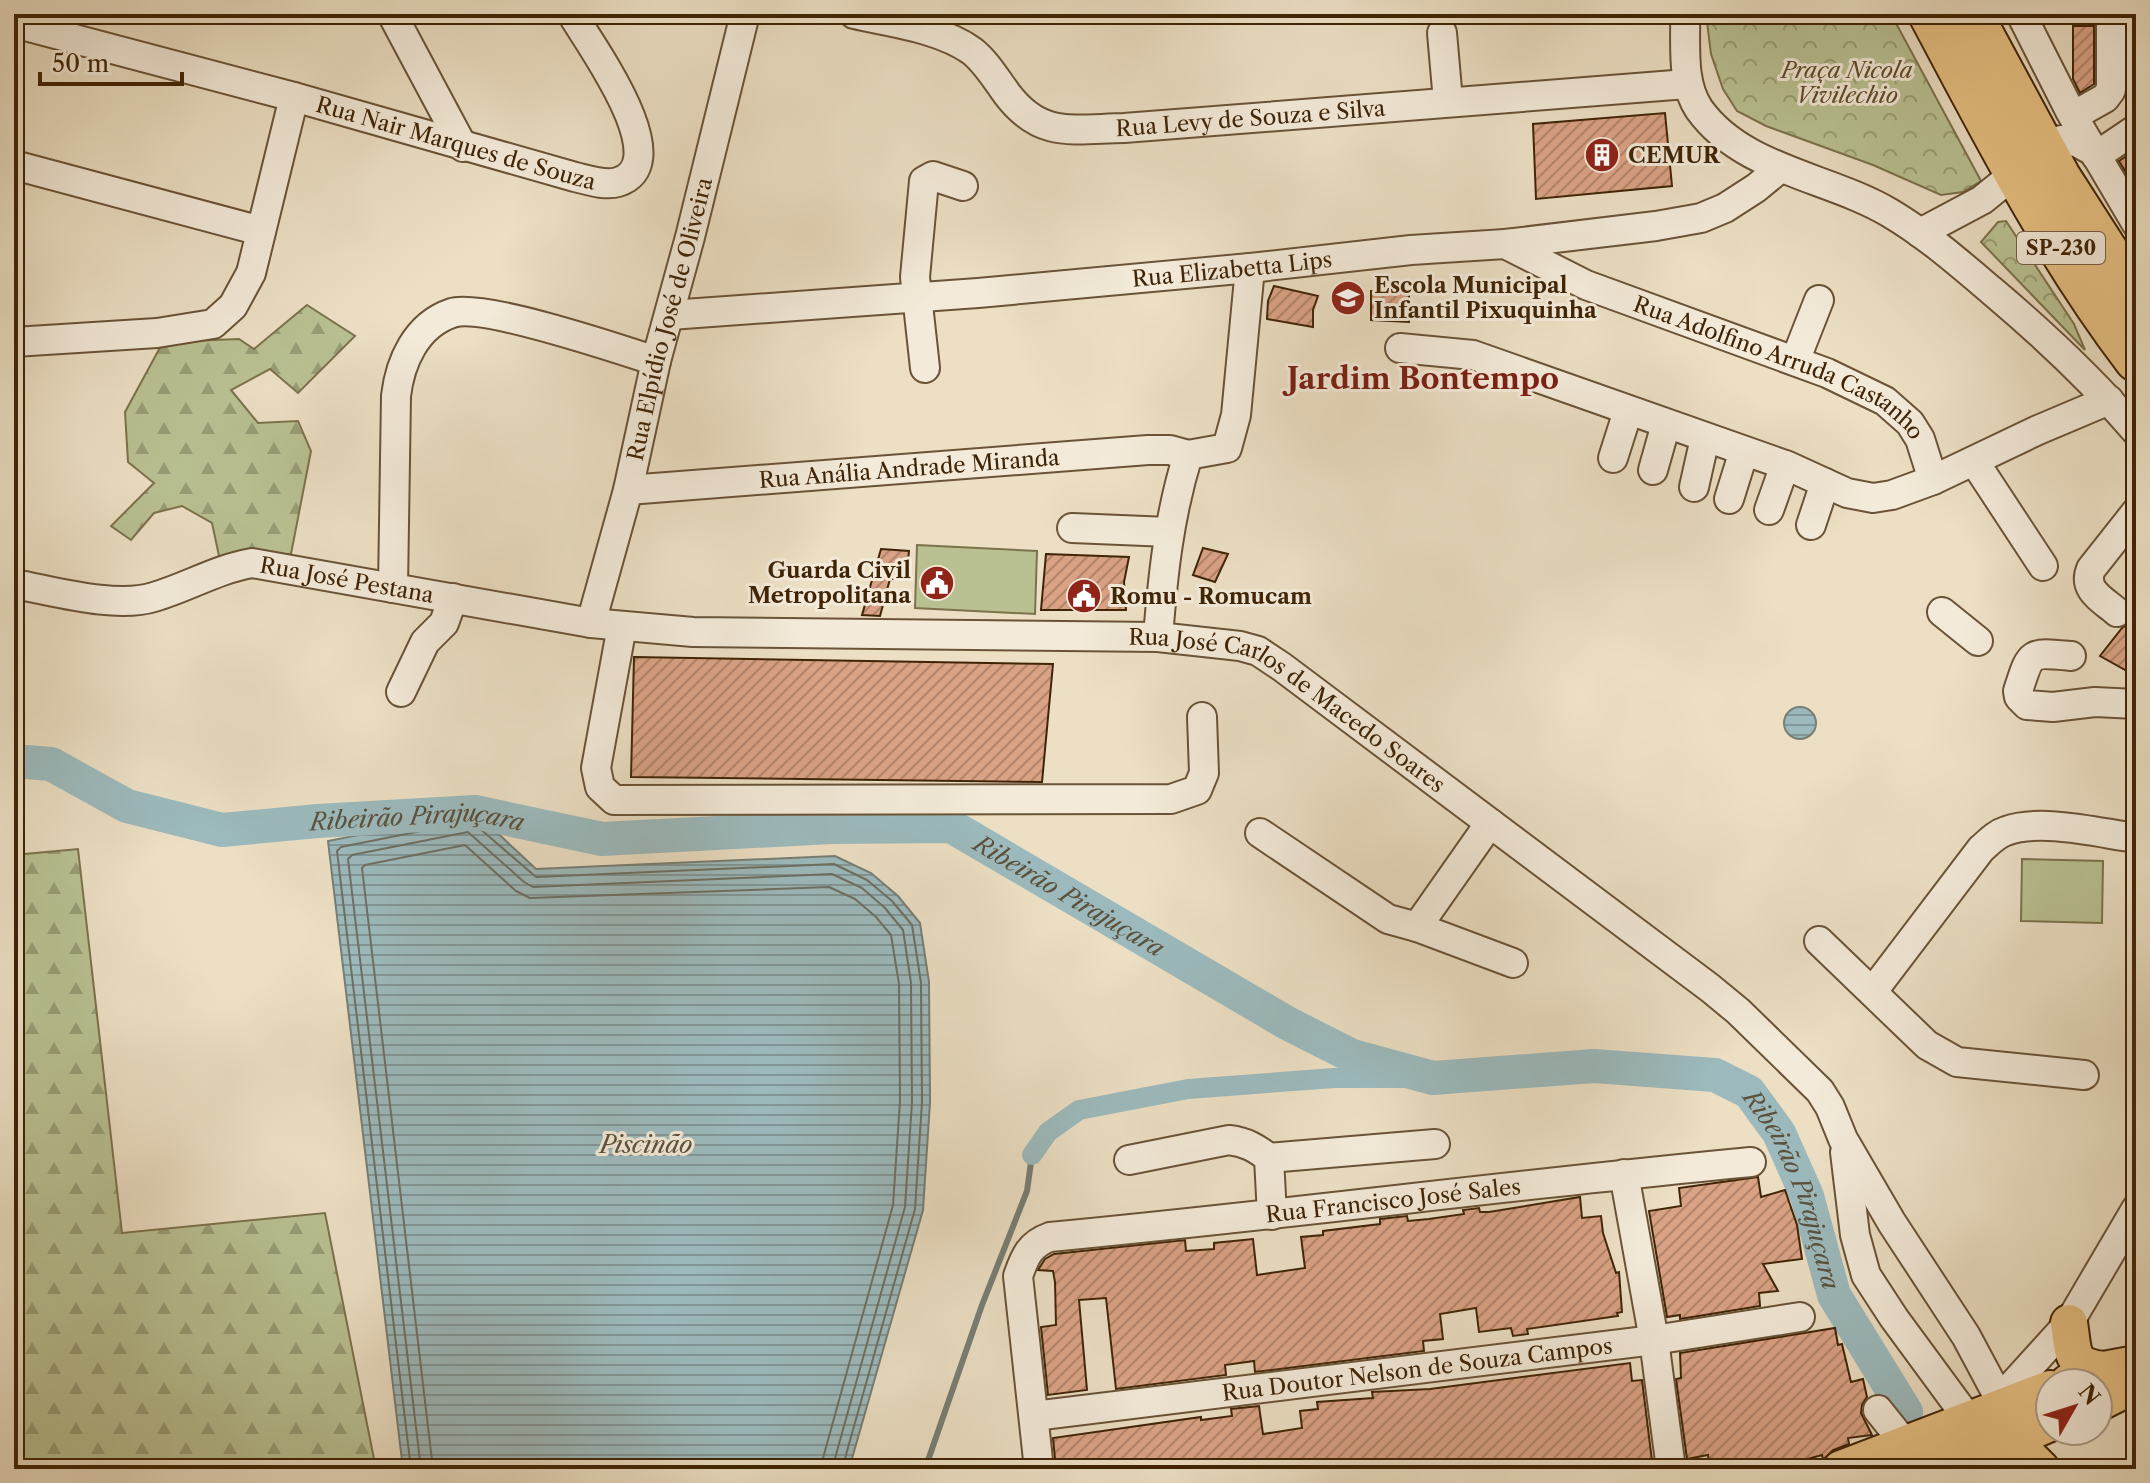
<svg xmlns="http://www.w3.org/2000/svg" width="2150" height="1483" viewBox="0 0 2150 1483" font-family="'Libre Caslon Text',serif">
  <style>
    .forest { fill: url(#forest-firs); stroke: #7c724c; stroke-width: 2 }
    .park { fill: url(#park-crowns); stroke: #7c724c; stroke-width: 2 }
    .garden { fill: #b9c193; stroke: #7c724c; stroke-width: 2 }
    .water { fill: url(#water-rules); stroke: #777e74; stroke-width: 2 }
    .lines { fill: none; stroke-linecap: round; stroke-linejoin: round }
    .shore { stroke: #6e6f62; stroke-width: 2 }
    .stream { stroke: #777e74; stroke-width: 6 }
    .canal { stroke: #9cbabd; stroke-width: 20 }
    .river { stroke: #9cbabd; stroke-width: 34 }
    .building { fill: url(#building-hatch); stroke: #3f2406; stroke-width: 2 }
    .minor-casing { stroke: #6a5336; stroke-width: 32 }
    .major-casing { stroke: #3f2406; stroke-width: 40 }
    .highway-casing { stroke: #3f2406; stroke-width: 46 }
    .minor { stroke: #f3ead9; stroke-width: 28 }
    .major { stroke: #e6c082; stroke-width: 36 }
    .highway { stroke: #e6c082; stroke-width: 42 }
    .labels { text-anchor: middle; dominant-baseline: central; stroke-width: 6; stroke-linejoin: round; paint-order: stroke }
    .shield { fill: #f3ead9; stroke: #755f45; stroke-width: 2 }
    .shield-label { font-size: 20px; font-weight: bold; fill: #3f2406 }
    .park-label { font-size: 22px; font-style: italic; fill: #5e4b29; stroke: #f3ead9 }
    .street-label { font-size: 22px; fill: #3f2406; stroke: #f3ead9 }
    .poi-label { font-size: 22px; font-weight: bold; fill: #3f2406; stroke: #f3ead9; text-anchor: start }
    .water-label { font-size: 24px; font-style: italic; fill: #5b513d; stroke: #f3ead9 }
    .district-label { font-size: 30px; font-weight: bold; fill: #7a1f14; stroke: #f3ead9 }
  </style>
  <defs>
    <pattern id="forest-firs" width="22" height="20" patternUnits="userSpaceOnUse" patternTransform="scale(2)"><rect width="22" height="20" fill="#b9c193"/><path d="M5 1l3.5 6h-7zM16 11l3.5 6h-7z" fill="#989d76"/></pattern>
    <pattern id="park-crowns" width="20" height="18" patternUnits="userSpaceOnUse" patternTransform="scale(2)"><rect width="20" height="18" fill="#b9c193"/><path d="M2 6a3 3 0 1 1 6 0M12 15a3 3 0 1 1 6 0" fill="none" stroke="#989d76"/></pattern>
    <pattern id="water-rules" width="6" height="5" patternUnits="userSpaceOnUse" patternTransform="scale(2)"><rect width="6" height="5" fill="#9cbabd"/><path d="M0 2.5h6" fill="none" stroke="#819798"/></pattern>
    <pattern id="building-hatch" width="6" height="6" patternUnits="userSpaceOnUse" patternTransform="scale(2)"><rect width="6" height="6" fill="#daa285"/><path d="M-1 1l2-2M0 6l6-6M5 7l2-2" fill="none" stroke="#b2846b"/></pattern>
  </defs>
  <rect width="100%" height="100%" fill="#ecdfc4"/>
  <filter id="stains"><feTurbulence type="fractalNoise" baseFrequency=".0025" numOctaves="4"/><feColorMatrix values="0 0 0 0 .2 0 0 0 0 .09 0 0 0 0 .02 0 0 0 .5 -.17"/></filter>
  <radialGradient id="worn" r=".72"><stop offset=".6" stop-color="#630" stop-opacity="0"/><stop offset="1" stop-color="#630" stop-opacity=".3"/></radialGradient>
  <path class="forest" d="M307,305L355,336L298,393L270,369L231,390L258,423L298,421L311,451L291,554L219,556L212,523L182,506L154,513L131,540L111,526L154,483L128,462L125,412L163,342L239,339L254,349Z
    M78,849L122,1233L325,1213L376,1469H14V855Z"/>
  <path class="park" d="M1706,14H1891L1981,181L1963,192L1941,195L1873,165L1766,126L1737,111L1723,89L1711,54Z
    M2006,221L2074,324L2085,350L1981,242L1998,222Z"/>
  <path class="garden" d="M917,545L1037,551L1035,614L915,608Z
    M2022,859L2103,861L2102,923L2021,921Z"/>
  <path class="water" d="M1784 723a16 16 0 1 1 32 0a16 16 0 1 1-32 0Z
    M475,812L536,869L835,856L871,873L898,896L920,923L929,982L930,1102L923,1210L849,1469H403L328,841Z"/>
  <g class="lines">
    <path class="shore" d="M411,1469L337,851L341,847L471,821L536,877L834,864L867,880L892,901L912,925L921,983L922,1102L915,1209L842,1469
      M421,1469L348,859L352,855L468,832L524,882L533,887L832,874L862,888L885,908L903,930L911,983L912,1102L905,1207L832,1469
      M433,1469L362,868L365,865L465,845L516,891L530,898L829,887L855,899L876,917L891,935L899,984L900,1101L893,1205L820,1469"/>
    <path class="stream" d="M925,1469L982,1305L1027,1191L1032,1155"/>
    <path class="canal" d="M1032,1155L1048,1132L1079,1110L1188,1089L1334,1078H1433"/>
    <path class="river" id="s1" d="M14,761L51,764L127,806L222,830L318,821L475,812L602,839L831,827L951,826L1287,1023L1352,1056L1433,1078L1594,1066L1715,1075L1749,1092L1779,1133L1807,1196L1834,1295L1906,1412"/>
  </g>
  <path class="building" d="M2073,26H2094V84L2080,93L2073,79Z
    M1665,113L1672,186L1536,199L1533,124Z
    M2136,150V190L2119,161Z
    M1274,286L1318,296L1313,310V327L1267,319L1268,301Z
    M1371,291H1409V322L1371,320Z
    M1203,548L1228,554L1215,582L1193,575Z
    M881,549L909,551L906,579H890L880,616L862,615Z
    M1046,554L1129,557L1124,582L1126,610H1041Z
    M2136,610V676L2100,656L2122,628L2131,622Z
    M634,657L1053,664L1042,782L631,777Z
    M1758,1177L1761,1197L1785,1190L1797,1225L1802,1259L1763,1264L1778,1291L1759,1293L1760,1306L1680,1319V1315L1667,1317L1649,1211L1681,1206L1679,1188Z
    M1580,1197L1582,1218L1601,1216L1603,1233L1616,1273L1619,1272L1622,1312L1617,1313L1618,1316L1527,1329L1528,1334L1513,1336L1511,1328L1479,1332L1476,1308L1440,1314L1443,1339L1423,1341L1424,1351L1255,1372L1254,1361L1225,1365L1226,1375L1116,1389L1106,1298L1079,1300L1087,1390L1048,1395L1041,1327L1056,1325L1055,1282L1053,1271L1038,1270L1045,1259L1054,1254L1185,1240L1186,1251L1214,1249V1243L1253,1239L1257,1275L1305,1268L1301,1237L1323,1235V1231L1380,1224V1219L1407,1216L1408,1221L1429,1219L1464,1214L1463,1210L1479,1208L1480,1212H1489Z
    M1835,1328L1838,1345L1842,1344L1851,1382L1863,1379L1867,1397L1862,1405L1861,1413L1872,1435L1848,1438L1849,1444L1833,1450L1823,1460L1822,1455L1793,1463V1466L1772,1469H1710L1708,1455L1687,1459L1676,1379L1681,1378L1680,1353Z
    M1630,1363L1632,1381L1642,1380L1653,1469H1056L1053,1438L1201,1417V1420L1232,1416L1231,1409L1259,1406L1263,1434L1302,1428L1300,1411L1318,1409L1317,1402L1373,1398L1372,1392L1430,1389Z"/>
  <g class="lines">
    <g class="minor-casing">
      <g id="minor">
        <path d="M392,14L463,147"/>
        <path id="s2" d="M854,14C892,23 940,28 972,51C986,62 996,79 1007,94C1041,139 1073,129 1124,128L1687,84"/>
        <path d="M1685,14C1686,45 1681,82 1699,109C1742,170 1830,177 1890,213C1927,235 1959,263 1992,291C2043,334 2092,380 2136,431"/>
        <path d="M2021,14L2070,111L2136,223"/>
        <path id="s3" d="M14,23L294,97L575,177C588,180 605,186 618,182C678,163 589,43 572,14"/>
        <path d="M1442,33L1448,101"/>
        <path d="M2073,116L2105,98L2111,90V14"/>
        <path d="M2096,156L2136,129"/>
        <path d="M14,165L261,231"/>
        <path d="M1920,233L1982,200L2044,150L2061,140L2076,142L2093,151"/>
        <path id="s4" d="M1505,244L1586,285L1827,373L1885,401L1910,423L1920,439L1933,480"/>
        <path id="s5" d="M670,315L978,293L1250,268L1411,250L1505,244L1656,226L1701,218L1725,208L1756,188L1779,169"/>
        <path d="M14,342L157,333L213,324L233,306L251,273L294,97"/>
        <path d="M1400,348L1473,355L1788,466L1847,493L1873,498L1892,495L1933,480L2038,430L2109,400"/>
        <path d="M1795,361L1819,300"/>
        <path d="M925,368L915,277L924,181L933,176L963,186"/>
        <path d="M1613,458L1628,411"/>
        <path d="M1974,461L2043,566"/>
        <path d="M1653,470L1666,424"/>
        <path d="M1694,487L1705,438"/>
        <path id="s6" d="M628,490L1148,450H1170L1188,455"/>
        <path d="M1729,499L1744,451"/>
        <path d="M1769,510L1785,465"/>
        <path d="M1811,525L1825,483"/>
        <path d="M1072,528L1169,532"/>
        <path id="s7" d="M14,584C54,591 115,609 154,597C188,587 217,569 252,563L591,623L693,632L1158,637L1240,646L1258,651L1282,667L1710,988L1738,1011L1820,1091L1830,1107L1843,1139L1892,1223L1966,1336L2013,1424"/>
        <path d="M393,588L396,396C400,362 416,325 452,313C482,303 619,349 656,361"/>
        <path d="M1942,612L1978,641"/>
        <path d="M2117,612C2103,600 2082,590 2091,569L2136,512"/>
        <path id="s8" d="M591,623L628,490L656,361L690,237L745,14"/>
        <path d="M622,626L596,768L600,787L614,800L1171,799L1197,790L1204,773L1202,717"/>
        <path d="M1158,637C1163,574 1169,516 1188,455L1227,448L1236,415L1250,268"/>
        <path d="M2071,656C2029,652 2031,651 2018,691L2019,697L2027,705L2053,707L2095,702L2136,704"/>
        <path d="M401,692L425,642L444,623L453,598"/>
        <path d="M1490,823L1417,927L1513,963"/>
        <path d="M1260,833L1388,919L1417,927"/>
        <path d="M1819,941L1927,1045L1957,1062L2084,1075"/>
        <path d="M1873,991L1981,849C1988,843 1996,834 2006,831C2041,818 2099,833 2136,838"/>
        <path d="M1845,1152L1855,1235L1866,1275L1894,1318L1969,1420"/>
        <path d="M1129,1160L1229,1140C1246,1142 1256,1148 1269,1158"/>
        <path d="M1624,1174L1654,1340L1671,1469"/>
        <path d="M1272,1215L1269,1158L1435,1144"/>
        <path d="M2001,1398L2069,1323L2136,1209"/>
        <path d="M1878,1410L1906,1445"/>
        <path id="s9" d="M1034,1416L1654,1340L1800,1317"/>
        <path id="s10" d="M1039,1469L1018,1276C1025,1256 1030,1244 1050,1237C1284,1215 1517,1184 1751,1162"/>
      </g>
    </g>
    <g class="major-casing">
      <path id="major" d="M2069,1323C2074,1353 2069,1366 2104,1370
        M2068,1383L2104,1370L2136,1364
        M2098,1403L2136,1384
        M2018,1435L2024,1452L2041,1469
        M1841,1469L2050,1389
        M1929,1469L1989,1449L2050,1423"/>
    </g>
    <g class="highway-casing">
      <path id="highway" d="M1930,14C1993,132 2054,253 2136,360
        M1971,14L2059,177L2136,297"/>
    </g>
    <use href="#minor" class="minor"/>
    <use href="#major" class="major"/>
    <use href="#highway" class="highway"/>
  </g>
  <defs>
    <g id="building-disc" transform="scale(1.8)"><circle r="9.5" fill="#8f2418" stroke="#f3ead9"/><path d="M-4-6H4V6H1V3H-1V6H-4ZM-2.5-4.3h1.7v1.8h-1.7ZM.8-4.3h1.7v1.8H.8ZM-2.5-1h1.7V.8h-1.7ZM.8-1h1.7V.8H.8Z" fill="#fff"/></g>
    <g id="school-disc" transform="scale(1.8)"><circle r="9.5" fill="#8f2418" stroke="#f3ead9"/><path d="M0-5L7-2L0 1L-7-2ZM-4 1L0 2.5L4 1V4Q0 6-4 4Z" fill="#fff"/></g>
    <g id="civic-disc" transform="scale(1.8)"><circle r="9.5" fill="#8f2418" stroke="#f3ead9"/><path d="M-.6-6.5H3V-4.5H.6V-3L4-1V1h2V6H-6V1h2V-1L-.6-3ZM-1.2 2.5V6h2.4V2.5Z" fill="#fff"/></g>
  </defs>
  <g fill-rule="evenodd">
    <use href="#building-disc" x="1602" y="155"/>
    <use href="#school-disc" x="1348" y="298"/>
    <use href="#civic-disc" x="937" y="583"/>
    <use href="#civic-disc" x="1084" y="596"/>
  </g>
  <g class="labels">
    <rect class="shield" x="2017" y="232" width="88" height="32" rx="6"/>
    <g class="shield-label">
      <text x="2061" y="248">SP-230</text>
    </g>
    <g class="park-label">
      <text x="1847" y="70">Praça Nicola<tspan x="1847" dy="25">Vivilechio</tspan></text>
    </g>
    <g class="street-label">
      <text stroke="none"><textPath href="#s2" startOffset="436">Rua Levy de Souza e Silva</textPath></text>
      <text stroke="none"><textPath href="#s3" startOffset="458">Rua Nair Marques de Souza</textPath></text>
      <text stroke="none"><textPath href="#s5" startOffset="564">Rua Elizabetta Lips</textPath></text>
      <text stroke="none"><textPath href="#s8" startOffset="314">Rua Elpídio José de Oliveira</textPath></text>
      <text stroke="none"><textPath href="#s4" startOffset="302">Rua Adolfino Arruda Castanho</textPath></text>
      <text stroke="none"><textPath href="#s6" startOffset="282">Rua Anália Andrade Miranda</textPath></text>
      <text stroke="none"><textPath href="#s7" startOffset="342">Rua José Pestana</textPath></text>
      <text stroke="none"><textPath href="#s7" startOffset="1308">Rua José Carlos de Macedo Soares</textPath></text>
      <text stroke="none"><textPath href="#s10" startOffset="592">Rua Francisco José Sales</textPath></text>
      <text stroke="none"><textPath href="#s9" startOffset="386">Rua Doutor Nelson de Souza Campos</textPath></text>
    </g>
    <g class="poi-label">
      <text x="1628" y="155">CEMUR</text>
      <text x="1374" y="285">Escola Municipal<tspan x="1374" dy="25">Infantil Pixuquinha</tspan></text>
      <text x="911" y="570" text-anchor="end">Guarda Civil<tspan x="911" dy="25">Metropolitana</tspan></text>
      <text x="1110" y="596">Romu - Romucam</text>
    </g>
    <g class="water-label">
      <text stroke="none"><textPath href="#s1" startOffset="418">Ribeirão Pirajuçara</textPath></text>
      <text stroke="none"><textPath href="#s1" startOffset="1092">Ribeirão Pirajuçara</textPath></text>
      <text x="646" y="1144">Piscinão</text>
      <text stroke="none"><textPath href="#s1" startOffset="1930">Ribeirão Pirajuçara</textPath></text>
    </g>
    <g class="district-label">
      <text x="1423" y="378">Jardim Bontempo</text>
    </g>
  </g>
  <rect width="2150" height="1483" fill="none" stroke="#ecdfc4" stroke-width="48"/>
  <rect x="16" y="16" width="2118" height="1451" fill="none" stroke="#3f2406" stroke-width="4"/>
  <rect x="24" y="24" width="2102" height="1435" fill="none" stroke="#3f2406" stroke-width="2"/>
  <g transform="translate(2074 1407) rotate(51)"><circle r="38" fill="#f3ead9" stroke="#ab9b85" stroke-width="2"/>
  <path d="M0-6L14 30L0 20L-14 30Z" fill="#8f2418"/>
  <text y="-12" font-size="22" font-weight="bold" text-anchor="middle" fill="#3f2406">N</text>
  </g>
  <path d="M40 72v12h142v-12" fill="none" stroke="#3f2406" stroke-width="4"/>
  <text x="52" y="72" font-size="24" fill="#3f2406" stroke="#f3ead9" stroke-width="6" paint-order="stroke">50 m</text>
  <rect width="100%" height="100%" filter="url(#stains)"/>
  <rect width="100%" height="100%" fill="url(#worn)"/>
</svg>
